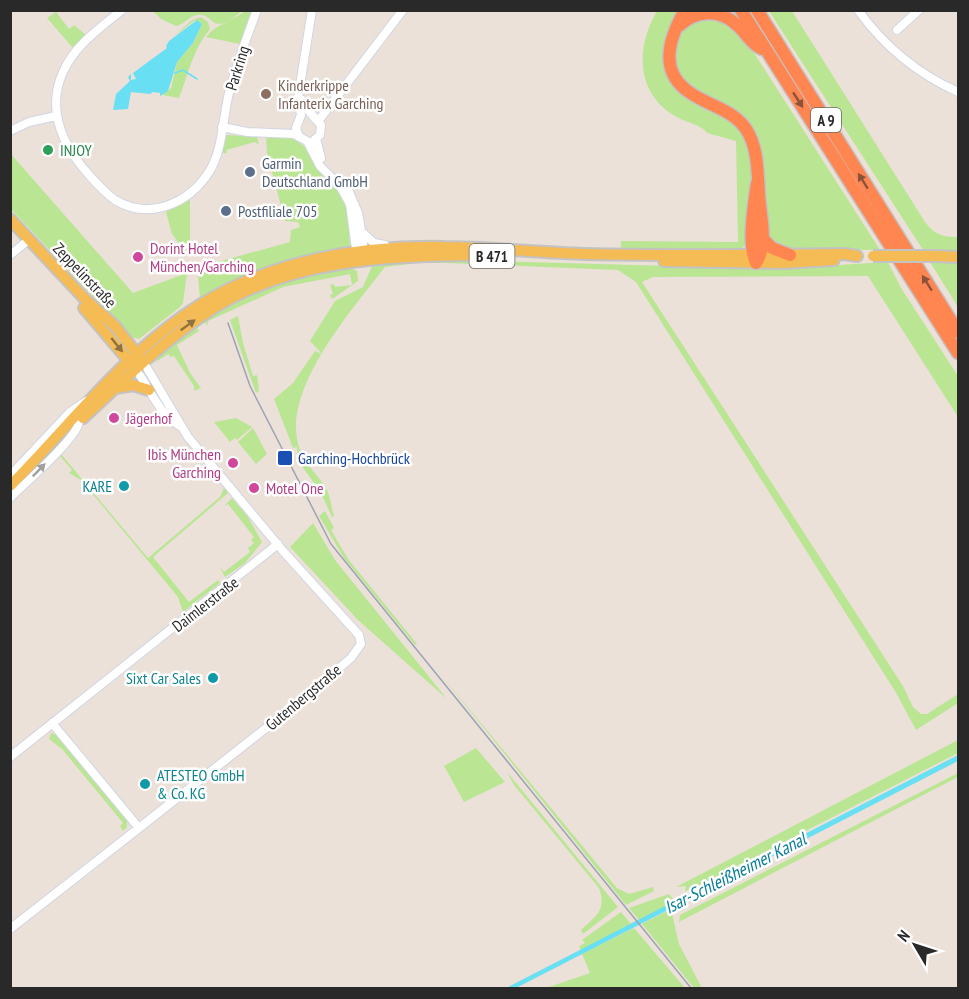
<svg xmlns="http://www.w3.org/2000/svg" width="969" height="999" viewBox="0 0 969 999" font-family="'PT Sans Narrow',sans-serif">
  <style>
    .green { fill: #bae593 }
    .water { fill: #68dff2 }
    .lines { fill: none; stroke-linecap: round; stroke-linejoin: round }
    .stream { stroke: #68dff2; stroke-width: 1.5 }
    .minor-casing { stroke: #cfd5e2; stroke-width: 10 }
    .major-casing { stroke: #c3c3c3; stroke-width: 14 }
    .highway-casing { stroke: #c3c3c3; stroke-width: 15 }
    .minor { stroke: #fff; stroke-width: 8 }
    .major { stroke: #f5bb55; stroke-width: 10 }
    .highway { stroke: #ff8651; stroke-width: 12 }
    .rail { stroke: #9ca3b4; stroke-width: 1.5 }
    .major-bridge-casing { stroke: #c3c3c3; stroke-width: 14; stroke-linecap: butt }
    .major-bridge { stroke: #f5bb55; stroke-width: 10 }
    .oneway { fill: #89533b }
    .oneway2 { fill: #8f723f }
    .oneway3 { fill: #9f9f9f }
    .education-dot { fill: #8d6e63; stroke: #fff; stroke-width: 2 }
    .leisure-dot { fill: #2e9e5b; stroke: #fff; stroke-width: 2 }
    .service-dot { fill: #5c6f8a; stroke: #fff; stroke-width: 2 }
    .hotel-dot { fill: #d1479c; stroke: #fff; stroke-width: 2 }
    .transit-dot { fill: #1a4fb4; stroke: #fff; stroke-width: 2 }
    .culture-dot { fill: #0f9aa8; stroke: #fff; stroke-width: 2 }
    .labels { text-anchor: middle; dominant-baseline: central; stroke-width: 5; stroke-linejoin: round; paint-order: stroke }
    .shield { fill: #fff; stroke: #696969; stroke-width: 1.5 }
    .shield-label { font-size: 15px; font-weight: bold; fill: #292929 }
    .street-label { font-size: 16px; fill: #292929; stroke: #fff }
    .education-label { font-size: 16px; fill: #785e54; stroke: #fff; text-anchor: start }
    .leisure-label { font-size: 16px; fill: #27864d; stroke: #fff; text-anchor: start }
    .service-label { font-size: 16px; fill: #4e5e75; stroke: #fff; text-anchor: start }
    .hotel-label { font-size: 16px; fill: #b23c85; stroke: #fff; text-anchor: start }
    .transit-label { font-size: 16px; fill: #164399; stroke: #fff; text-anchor: start }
    .culture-label { font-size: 16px; fill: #0d838f; stroke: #fff; text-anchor: end }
    .water-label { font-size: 18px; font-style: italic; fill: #097d9c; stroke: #fff }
  </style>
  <rect width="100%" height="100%" fill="#ece1d9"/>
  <path class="green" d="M153,11H242C209,39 215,12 197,15C189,16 184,25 176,26L161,19Z
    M245,11H251L240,44L206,37C216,24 232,21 245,11Z
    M657,11H682L665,61L704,103L740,128L750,146L752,169L748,241L741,250L621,252V241L738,242L736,141L707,133C701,124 684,122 675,116C635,92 636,47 657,11Z
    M769,11H792L925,222C935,235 943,237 958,237V251L923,250Z
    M56,12L69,29L74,25L86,35L73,48L47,18Z
    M718,16L742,34L880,250L780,249L767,240L757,139C734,122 692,98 678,75C674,69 674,59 674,52C670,25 697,20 718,16Z
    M201,17L208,22L210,29C192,51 189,73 179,98L162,95L171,88L177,62L193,43L202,24L195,20L173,37L192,20Z
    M227,135L257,137L259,145L255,142L226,150L227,153H221Z
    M291,137L308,149L321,172L340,192L348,214L350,246L200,298L197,264H210L290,242L291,230L300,227L298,222L285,221L267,153L266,138Z
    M10,153L133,293L187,273L183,303L180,307L139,339L131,337L11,209Z
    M190,198V254L189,256L172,234L166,212Z
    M454,260L708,267H805L888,262L901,288L958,376V417L868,276L653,277L642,282L903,686L913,707L921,714H927L958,694V703L916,730L895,691L636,282L618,270L446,263H417L385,267C352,310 276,395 301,452C307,466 320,477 327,490C331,499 331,507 334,516L332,517L320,491L298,461L297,447L293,448L274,399L293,383L315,351L322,354L310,341L335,301L363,287L372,266Z
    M940,261L958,263V307L930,262Z
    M350,268L357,271L358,281L332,299L330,295L333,294L330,285L334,284L335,287L352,285L350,274L283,287L208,321L207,326L205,322L197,328L199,331L177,345L190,373L201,388L194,391V386L174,356L171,357L168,354L156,362L159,355C174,343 189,328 206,317C250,289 299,275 350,268Z
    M238,316L243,343L253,376L257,375L259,391L256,393L230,320Z
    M236,418L252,427L237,440L235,438L230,442L214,422Z
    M253,428L267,454L256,464L238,442Z
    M61,454L148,558L220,497L224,488L228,493L153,557L189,602L218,580L220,583L183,612L178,597L81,480L69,473L72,470L59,455Z
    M232,498L248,517L262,542L245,563L225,577L219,566L224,572L250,552L248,548L254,543L251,540L254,537L228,504L224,506Z
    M325,511L334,528L331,530L348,559L417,644L415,645L344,558L319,516Z
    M313,523L335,560L447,699L358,620L290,547Z
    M438,671L617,888L629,894L653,887L654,891L626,905Z
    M51,733L56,735L127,821V827L123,831L120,826L123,823L62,749L49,739Z
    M958,740V753L692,889L685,891L686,886L676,887Z
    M476,748L505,782L464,802L444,766Z
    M507,772L618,907L583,934L581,930C596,916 607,910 599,888L514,785Z
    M958,773V777L679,922L680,915Z
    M669,894L673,899L672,903L639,920L629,908Z
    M671,909L679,944L702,988H694L642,924Z
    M621,912L631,924L581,950L579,946L585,943L582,940Z
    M634,928L685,988H546L590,973L582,954Z"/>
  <path class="water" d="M197,20L202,24L193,43L177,62L168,91L160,96V93L152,92L151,94L131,92L128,109L113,110L116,94L130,81L128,77L131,74V80L136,79L133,73L167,48L166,46L169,41Z
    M958,755V761L516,988H506Z"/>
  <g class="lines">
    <path class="stream" d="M175,73L183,70L197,79"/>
    <g class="minor-casing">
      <path id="minor" d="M122,10C100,28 75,45 63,72C46,110 63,146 89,175C97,184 105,193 115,200C150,221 189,203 209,172C222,152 223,120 228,97C235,68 246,39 257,10
        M858,10C884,46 918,74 958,92
        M897,30L919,10
        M302,100L306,108L321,125L320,135L314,140
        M319,120L403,10
        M222,127L247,132L294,134L307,141L320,166L340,186L350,204L357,256
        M10,131L29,122L56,116
        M299,137L296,128L301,115L298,98L312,10
        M316,139L321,158
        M349,192L358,213L365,255
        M364,234L374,243L385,245
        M10,255L26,242
        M136,370C150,388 159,415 180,426
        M10,476L70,412L86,401
        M10,498C25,483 76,439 79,422
        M52,723L139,828L294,706L351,658L361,644L359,635L283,551L188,437L144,363
        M10,757L278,544
        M10,929L139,828"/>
    </g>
    <g class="major-casing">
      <path id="major" d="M10,219L84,298L115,326L140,358
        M935,256L958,257
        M664,261L783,263L834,260
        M84,308L134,367
        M116,388L133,385L149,390
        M83,418C124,380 165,339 212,309C289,260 391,255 481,255
        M10,486C71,424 126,351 200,305C271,261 361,245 444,247C491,247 539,253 586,254C672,256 759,255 845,254L857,256"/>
    </g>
    <g class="highway-casing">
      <path id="highway" d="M685,10C668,40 658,73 692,94C710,106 733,110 746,129C760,150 757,180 760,205C762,223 767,247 756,263C747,244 754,204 757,183
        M741,10L958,353
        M757,10L958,332
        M679,26C697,9 721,9 738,26C747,34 750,43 762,49
        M762,238L772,248L790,255"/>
    </g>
    <use href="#minor" class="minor"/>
    <use href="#major" class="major"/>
    <use href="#highway" class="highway"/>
    <path class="rail" d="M228,323L250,386L331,544L691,988"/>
    <g class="major-bridge-casing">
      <path id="major-bridge" d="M873,256H935"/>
    </g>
    <use href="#major-bridge" class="major-bridge"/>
  </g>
  <defs><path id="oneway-solid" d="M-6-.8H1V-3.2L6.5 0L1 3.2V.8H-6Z" transform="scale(1.5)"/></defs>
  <g class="oneway">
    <use href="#oneway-solid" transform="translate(798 100) rotate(57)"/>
    <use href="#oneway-solid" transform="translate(863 181) rotate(-122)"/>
    <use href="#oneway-solid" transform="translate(927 283) rotate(-122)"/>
  </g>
  <g class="oneway2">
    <use href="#oneway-solid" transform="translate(188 325) rotate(-36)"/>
    <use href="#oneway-solid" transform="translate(117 345) rotate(51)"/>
  </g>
  <use class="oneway3" href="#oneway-solid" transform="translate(39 470) rotate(-46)"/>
  <circle class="education-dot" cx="266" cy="94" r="6"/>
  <circle class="leisure-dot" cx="48" cy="150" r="6"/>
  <g class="service-dot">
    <circle cx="250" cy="172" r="6"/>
    <circle cx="226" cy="211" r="6"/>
  </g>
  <g class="hotel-dot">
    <circle cx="138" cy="257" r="6"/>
    <circle cx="114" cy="418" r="6"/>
    <circle cx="233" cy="463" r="6"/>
    <circle cx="254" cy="488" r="6"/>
  </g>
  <rect class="transit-dot" x="277" y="450" width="16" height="16" rx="3"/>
  <g class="culture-dot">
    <circle cx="124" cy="486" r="6"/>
    <circle cx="213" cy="678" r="6"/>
    <circle cx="145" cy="784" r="6"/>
  </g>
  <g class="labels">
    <g class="shield">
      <rect x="811" y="108" width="30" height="24" rx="4.5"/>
      <rect x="469.5" y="244" width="45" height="24" rx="4.5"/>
    </g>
    <g class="shield-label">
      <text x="826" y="120">A 9</text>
      <text x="492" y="256">B 471</text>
    </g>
    <g class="street-label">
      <text transform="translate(237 68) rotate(-73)">Parkring</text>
      <text transform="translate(85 275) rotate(46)">Zeppelinstraße</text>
      <text transform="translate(205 604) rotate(-38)">Daimlerstraße</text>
      <text transform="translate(303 697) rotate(-40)">Gutenbergstraße</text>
    </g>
    <g class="education-label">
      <text x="278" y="85">Kinderkrippe<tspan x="278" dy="18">Infanterix Garching</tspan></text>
    </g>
    <g class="leisure-label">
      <text x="60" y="150">INJOY</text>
    </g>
    <g class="service-label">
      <text x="262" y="163">Garmin<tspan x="262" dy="18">Deutschland GmbH</tspan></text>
      <text x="238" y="211">Postfiliale 705</text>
    </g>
    <g class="hotel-label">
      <text x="150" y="248">Dorint Hotel<tspan x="150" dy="18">München/Garching</tspan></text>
      <text x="126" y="418">Jägerhof</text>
      <text x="221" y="454" text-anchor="end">Ibis München<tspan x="221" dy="18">Garching</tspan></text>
      <text x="266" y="488">Motel One</text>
    </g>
    <g class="transit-label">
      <text x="298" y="458">Garching-Hochbrück</text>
    </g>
    <g class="culture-label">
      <text x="112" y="486">KARE</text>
      <text x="201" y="678">Sixt Car Sales</text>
      <text x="157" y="775" text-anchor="start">ATESTEO GmbH<tspan x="157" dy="18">&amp; Co. KG</tspan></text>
    </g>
    <g class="water-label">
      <text transform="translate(735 873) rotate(-27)">Isar-Schleißheimer Kanal</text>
    </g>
  </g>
  <rect width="969" height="999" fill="none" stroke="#292929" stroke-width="24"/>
  <g transform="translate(915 945) rotate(309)" stroke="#ffffff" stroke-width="4.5" paint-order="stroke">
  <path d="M0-4.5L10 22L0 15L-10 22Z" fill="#292929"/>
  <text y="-9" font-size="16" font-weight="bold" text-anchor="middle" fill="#292929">N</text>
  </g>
</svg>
